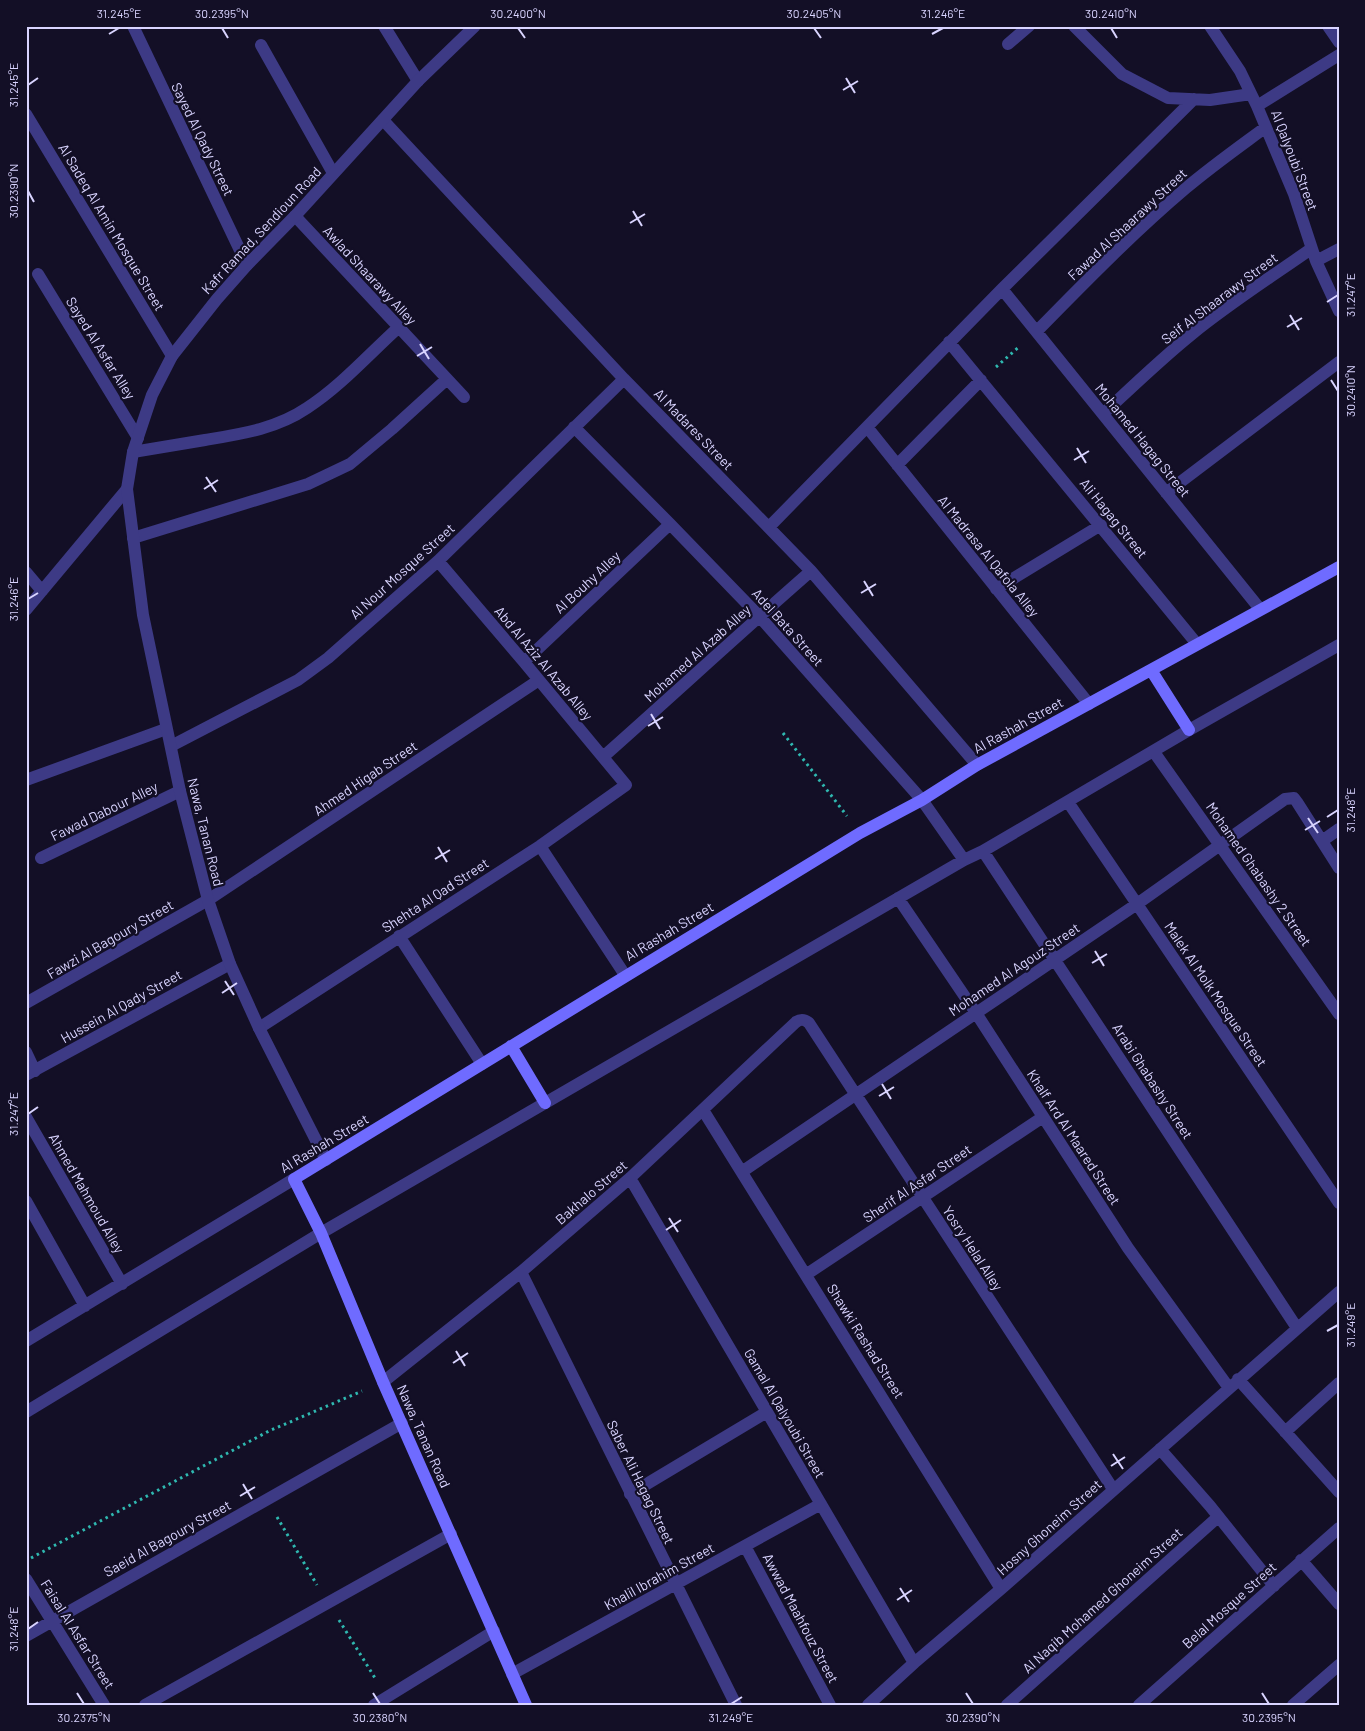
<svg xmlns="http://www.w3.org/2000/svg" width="1365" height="1731" viewBox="0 0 1365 1731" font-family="Barlow,sans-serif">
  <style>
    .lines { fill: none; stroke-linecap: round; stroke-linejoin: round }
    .path { stroke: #2fb8b0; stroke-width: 3; stroke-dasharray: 2.5 4; stroke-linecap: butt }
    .minor { stroke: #3d3a85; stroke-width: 12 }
    .tertiary { stroke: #3d3a85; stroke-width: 12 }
    .secondary { stroke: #6f6bff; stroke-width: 12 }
    .ticks { fill: none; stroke: #d9d4ff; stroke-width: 2 }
    .labels { text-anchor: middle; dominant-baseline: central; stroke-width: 4.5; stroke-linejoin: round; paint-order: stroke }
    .street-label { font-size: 14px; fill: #d9d4ff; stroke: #130f26 }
    .neatline { fill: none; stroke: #d9d4ff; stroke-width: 2 }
    .ticks-label { font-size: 12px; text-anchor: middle; fill: #d9d4ff }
  </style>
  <rect width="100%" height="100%" fill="#130f26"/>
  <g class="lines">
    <path class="path" d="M996,367L1020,346
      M783,733L847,816
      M277,1517L317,1585
      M31,1558L269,1431L362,1391
      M339,1620L375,1678"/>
    <path class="minor" d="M133,26L247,265
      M384,26L418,81
      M1074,26L1122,74L1168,98L1210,100L1251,94
      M1210,26L1240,71L1257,106L1294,194L1316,261L1339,311
      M1328,26L1339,42
      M1008,44L1029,26
      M261,45L333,173
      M1257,106L1339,55
      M26,114L172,356
      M383,120L624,379L811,571L977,765
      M295,216L464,397
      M1316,261L1339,249
      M38,274L138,438
      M1002,289L1260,609
      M1037,331C1085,282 1134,232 1186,188C1212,166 1239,147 1266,127
      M949,342L1197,644
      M1103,414C1132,387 1161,359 1192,334C1230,303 1271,277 1311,249
      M574,427L670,524L759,616L922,800L964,860
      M867,427L1089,704
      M133,452C157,448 181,444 205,440C241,434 276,429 307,408C341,386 369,354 399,327
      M897,465L981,380
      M1166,493L1339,362
      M769,527L1002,289L1194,99
      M133,538L308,484L350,464L392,429L447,379
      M26,572L42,591
      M996,589L1101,525
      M26,610L127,489
      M524,662L670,524
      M171,746L298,680L328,658L438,561L624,379
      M1154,752L1339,1014
      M603,757C673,695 741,632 811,571
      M26,780L166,729
      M1068,802L1339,1203
      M1322,841L1339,829
      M540,846L625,975
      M983,851L1297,1328
      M41,858L180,791
      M898,898L976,1013L1128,1248L1229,1388
      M399,936L482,1064
      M26,1003L208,900L539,680
      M259,1028L540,846L626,785L524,662L438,561
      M26,1052L35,1071
      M26,1075L230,964
      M703,1110L1001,1589
      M26,1117L122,1284
      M743,1171L1137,904L1285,799L1294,798L1297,802L1339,868
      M630,1178L914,1663
      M26,1201L85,1306
      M521,1272L736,1705
      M807,1274L1043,1117
      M26,1341L294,1179
      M1238,1379L1339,1492
      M383,1382L521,1272L630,1178L796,1022C801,1019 804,1019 809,1023L1113,1489
      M26,1412L321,1233L964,860L983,851L1189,730L1339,645
      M1285,1432L1339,1383
      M1160,1449L1210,1506L1274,1586
      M630,1494L767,1412
      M745,1546L830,1705
      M1301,1560L1339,1604
      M26,1579L104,1705
      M26,1636L402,1423
      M512,1674L821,1504
      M145,1705L451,1534
      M374,1705L494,1631
      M868,1705L914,1663L1001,1589L1339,1292
      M1007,1705L1218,1517
      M1139,1705L1339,1528
      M1293,1705L1339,1665"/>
    <path class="tertiary" d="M326,1160L259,1028L230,964L208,900L180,791L143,615L127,489L133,452L152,395L172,356L217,299L247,265L295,216L418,81L475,26"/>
    <path class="secondary" d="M1151,670L1189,730
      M511,1046L545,1103
      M526,1705L383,1382L321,1233L294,1179L860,833L922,800L977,765L1339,567"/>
  </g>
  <path class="ticks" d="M222,28L228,38M518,28L525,38M814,28L821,38M1111,28L1117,38M109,34L119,28M932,34L943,28M846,78L855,93M28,85L38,78M843,90L858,81M28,191L34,202M633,211L642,226M630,223L645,214M1327,302L1338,295M1290,315L1299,330M1287,327L1302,318M420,344L429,359M417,356L432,347M1331,380L1338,391M1077,448L1086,463M1074,460L1089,451M206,477L216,492M204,489L218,480M864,581L873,596M861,593L876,584M28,599L38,593M651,714L660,729M648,726L663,717M1327,817L1338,810M1308,818L1318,833M1305,830L1320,821M438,847L447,862M435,859L450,850M1095,951L1104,966M1092,963L1107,954M225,981L234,995M222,993L237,983M882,1084L891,1099M879,1096L894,1087M28,1114L38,1107M669,1218L678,1232M666,1230L681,1220M1327,1331L1338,1325M456,1351L465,1366M453,1363L468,1353M1113,1454L1123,1469M1111,1466L1125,1457M243,1484L252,1499M240,1496L255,1487M900,1588L909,1602M897,1600L912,1590M28,1629L38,1622M77,1693L84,1704M373,1693L380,1704M966,1693L973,1704M1262,1693L1269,1704M731,1704L742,1697"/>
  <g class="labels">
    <g class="street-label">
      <text transform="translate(203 139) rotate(64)">Sayed Al Qady Street</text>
      <text transform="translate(1295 160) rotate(69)">Al Qalyoubi Street</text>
      <text transform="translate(1127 224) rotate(-43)">Fawad Al Shaarawy Street</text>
      <text transform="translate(112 227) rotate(59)">Al Sadeq Al Amin Mosque Street</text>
      <text transform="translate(261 230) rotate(-47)">Kafr Ramad, Sendioun Road</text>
      <text transform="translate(370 275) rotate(47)">Awlad Shaarawy Alley</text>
      <text transform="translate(1219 298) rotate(-37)">Seif Al Shaarawy Street</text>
      <text transform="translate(101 348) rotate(58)">Sayed Al Asfar Alley</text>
      <text transform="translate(694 429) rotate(46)">Al Madares Street</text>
      <text transform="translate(1143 440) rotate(51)">Mohamed Hagag Street</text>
      <text transform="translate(1114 518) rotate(51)">Ali Hagag Street</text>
      <text transform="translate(989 556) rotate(51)">Al Madrasa Al Qafola Alley</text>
      <text transform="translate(402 571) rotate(-42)">Al Nour Mosque Street</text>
      <text transform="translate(587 582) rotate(-43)">Al Bouhy Alley</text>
      <text transform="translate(788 627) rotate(48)">Adel Bata Street</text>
      <text transform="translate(697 653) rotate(-42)">Mohamed Al Azab Alley</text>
      <text transform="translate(544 663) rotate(50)">Abd Al Aziz Al Azab Alley</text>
      <text transform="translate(1018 725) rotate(-29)">Al Rashah Street</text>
      <text transform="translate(365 778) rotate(-34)">Ahmed Higab Street</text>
      <text transform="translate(104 811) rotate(-26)">Fawad Dabour Alley</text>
      <text transform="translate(206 832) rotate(76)">Nawa, Tanan Road</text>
      <text transform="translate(1259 874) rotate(55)">Mohamed Ghabashy 2 Street</text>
      <text transform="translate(435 895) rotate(-33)">Shehta Al Qad Street</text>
      <text transform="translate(669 931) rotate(-31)">Al Rashah Street</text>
      <text transform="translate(110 939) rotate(-30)">Fawzi Al Bagoury Street</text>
      <text transform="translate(1014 969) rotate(-34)">Mohamed Al Agouz Street</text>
      <text transform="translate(1216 994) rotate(56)">Malek Al Molk Mosque Street</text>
      <text transform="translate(121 1006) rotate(-29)">Hussein Al Qady Street</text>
      <text transform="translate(1153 1081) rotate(57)">Arabi Ghabashy Street</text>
      <text transform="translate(1074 1137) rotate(57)">Khalf Ard Al Maared Street</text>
      <text transform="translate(324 1143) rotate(-31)">Al Rashah Street</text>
      <text transform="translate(917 1183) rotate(-34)">Sherif Al Asfar Street</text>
      <text transform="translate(591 1192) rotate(-41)">Bakhalo Street</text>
      <text transform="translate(87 1193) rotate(60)">Ahmed Mahmoud Alley</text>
      <text transform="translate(973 1248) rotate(57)">Yosry Helal Alley</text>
      <text transform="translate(866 1341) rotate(58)">Shawki Rashad Street</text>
      <text transform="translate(785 1413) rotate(60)">Gamal Al Qalyoubi Street</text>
      <text transform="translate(424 1436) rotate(66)">Nawa, Tanan Road</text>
      <text transform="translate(641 1482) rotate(64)">Saber Ali Hagag Street</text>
      <text transform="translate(1049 1527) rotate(-42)">Hosny Ghoneim Street</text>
      <text transform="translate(167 1538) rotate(-29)">Saeid Al Bagoury Street</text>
      <text transform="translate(659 1576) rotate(-29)">Khalil Ibrahim Street</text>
      <text transform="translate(1102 1600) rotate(-42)">Al Naqib Mohamed Ghoneim Street</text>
      <text transform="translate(1229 1605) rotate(-42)">Belal Mosque Street</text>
      <text transform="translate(801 1618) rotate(62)">Awwad Maahfouz Street</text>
      <text transform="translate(78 1634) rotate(58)">Faisal Al Asfar Street</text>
    </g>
  </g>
  <rect width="1365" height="1731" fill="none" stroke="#130f26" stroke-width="55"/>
  <rect x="28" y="28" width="1310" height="1676" class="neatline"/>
  <g class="ticks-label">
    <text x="119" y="18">31.245°E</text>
    <text x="222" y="18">30.2395°N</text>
    <text x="518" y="18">30.2400°N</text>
    <text x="814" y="18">30.2405°N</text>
    <text x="943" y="18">31.246°E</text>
    <text x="1111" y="18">30.2410°N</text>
    <text transform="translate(14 85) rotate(-90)" y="4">31.245°E</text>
    <text transform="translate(14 191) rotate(-90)" y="4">30.2390°N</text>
    <text transform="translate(1351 295) rotate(-90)" y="4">31.247°E</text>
    <text transform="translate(1351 391) rotate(-90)" y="4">30.2410°N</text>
    <text transform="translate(14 599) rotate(-90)" y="4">31.246°E</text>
    <text transform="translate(1351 810) rotate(-90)" y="4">31.248°E</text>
    <text transform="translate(14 1114) rotate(-90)" y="4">31.247°E</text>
    <text transform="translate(1351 1325) rotate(-90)" y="4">31.249°E</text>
    <text transform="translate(14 1629) rotate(-90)" y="4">31.248°E</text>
    <text x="84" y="1722">30.2375°N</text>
    <text x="380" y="1722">30.2380°N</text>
    <text x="731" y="1722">31.249°E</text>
    <text x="973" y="1722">30.2390°N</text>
    <text x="1269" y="1722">30.2395°N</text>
  </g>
</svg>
